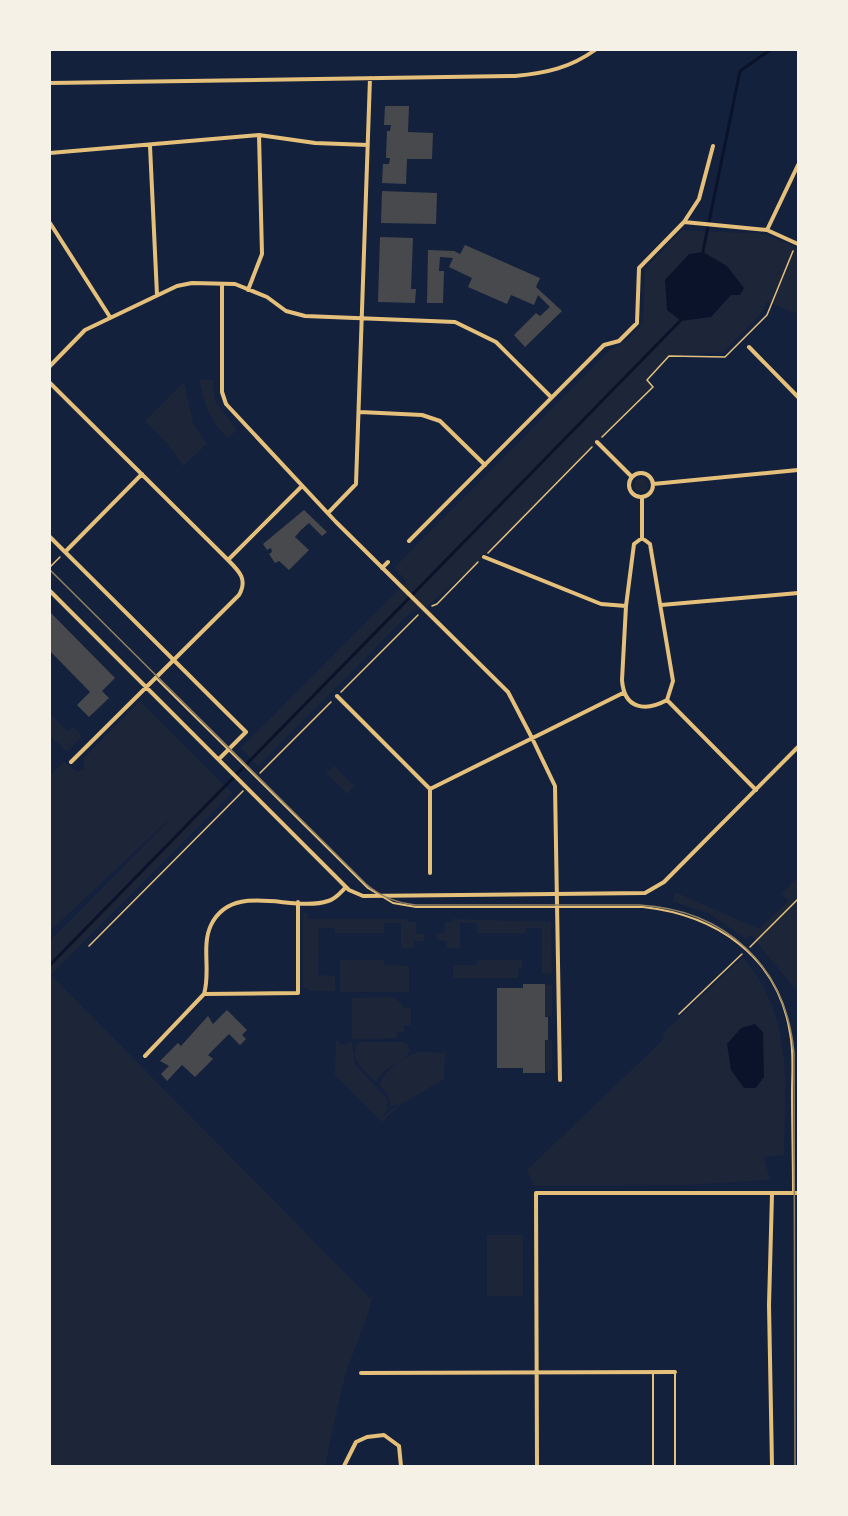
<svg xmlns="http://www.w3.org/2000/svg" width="848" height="1516" viewBox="0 0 848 1516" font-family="'Source Sans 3',sans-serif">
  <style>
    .green { fill: #1d2539 }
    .water { fill: #0b132b }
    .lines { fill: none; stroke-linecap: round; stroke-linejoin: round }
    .stream { stroke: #0b132b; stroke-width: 3 }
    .building { fill: #48494c }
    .path { stroke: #e5c07b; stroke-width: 1.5 }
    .service { stroke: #e5c07b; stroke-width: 2 }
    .minor { stroke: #e5c07b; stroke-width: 4 }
    .tram { stroke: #918062; stroke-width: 1.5 }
  </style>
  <rect width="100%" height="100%" fill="#14213d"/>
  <path class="green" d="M682,230L765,234L798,248V314L767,302L762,312L723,352L668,356L647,380L653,387L484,557L424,609L413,610L258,766L241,748L407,581L394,568L610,350L628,339L643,323L645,269Z
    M199,379L213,380L215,401L237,430L228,438C210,422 204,403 199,379Z
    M184,382L193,423L207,444L183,466L167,443L145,421Z
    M634 485a7 7 0 1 1 14 0a7 7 0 1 1-14 0Z
    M140,701L232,793L51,975L370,1298L373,1295C366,1326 351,1353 343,1384C336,1411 331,1439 325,1466H50V941L180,809L50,931V775L64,762L78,772L84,768L83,759Z
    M50,714L68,732L73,727L82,736L67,752L50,736Z
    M334,766L355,786L347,794L326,773Z
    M798,877V975L796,990L751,935L746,939L709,913L673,902L675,892L759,929L788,901L781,893Z
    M303,913H307V919H408V922H416V934H425L424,941H414V948H401V923H384V933H335V928H319L318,975L335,976V991H310L303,987Z
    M452,919L551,922L552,973L542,974V928H526L525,933H477V923H460V948H447V941L437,940V934L445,933V922H451Z
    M743,957C794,1019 785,1080 784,1155L764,1157L770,1180L687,1185L534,1186L527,1170L665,1038L662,1034Z
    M340,960H384V965L409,966V992H340Z
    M477,960H522V969H518V978H453V965H477Z
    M552,984V1016H545V985Z
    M394,997L405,1008H411V1025H404V1032H397V1038L352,1039V998Z
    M546,1040H552V1070L546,1072Z
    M336,1041H339L340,1045L352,1042L355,1064L387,1099V1109L383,1117L399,1104L391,1106L388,1096L380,1085C382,1073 403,1057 415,1053C423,1050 437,1053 445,1053L444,1079L397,1107L382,1122L335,1075Z
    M359,1042H403L408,1044L410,1051C402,1065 387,1063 376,1082C365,1072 347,1058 359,1042Z
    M487,1235H523V1296H487Z"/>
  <path class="water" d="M703,252L727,266L744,288L740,295H731L711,317L681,321L667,310L665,280L689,254Z
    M755,1024L763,1032L764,1077L756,1088H744L731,1070L727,1044L741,1028Z"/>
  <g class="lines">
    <path class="stream" d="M702,256L740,71L770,50
      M50,965L681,320"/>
  </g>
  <path class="building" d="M385,106H409L408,132L433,133L432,159H407L406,184L382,183L383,164H389L390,158H386L387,131H390L391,125H384Z
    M382,191L437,193L436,224L381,223Z
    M380,237L413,238L411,289H416L415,303L378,302Z
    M465,245L540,278L536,287L562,311L525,347L514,335L536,313L540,316L550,307L538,295L534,305L511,295L507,304L468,287L472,278L449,267L453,258L440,257L439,271H444L443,303H427L428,250L454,251L460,254Z
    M304,510L327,532L322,536L309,523L301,530L295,537L309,550L289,570L279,561L275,563L269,554L272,552L271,548L267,550L263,544Z
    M50,612L115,678L102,691L109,698L89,717L77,705L90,692L50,651Z
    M523,984H545V1017H548V1040H545V1073H523V1068H497V988H523Z
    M227,1010L247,1030L242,1035L246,1039L240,1045L229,1034L208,1055L213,1059L195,1077L182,1065L167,1081L161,1074L169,1066L160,1061L178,1043L181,1046L208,1016L213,1024Z"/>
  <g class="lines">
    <path class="path" d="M602,437L653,387L647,380L669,356L725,357L767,315L793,251
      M488,553L592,447
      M50,567L60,557
      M432,606L437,604L478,562
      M341,692L418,615
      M260,773L331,702
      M89,946L243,791
      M750,947L798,899
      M679,1014L742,954"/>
    <path class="service" d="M156,678L368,888L393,903L416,907H643C716,915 778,956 790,1033C794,1052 792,1073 792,1092C792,1126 793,1159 793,1193
      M653,1373V1466
      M675,1466V1372"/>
    <path class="minor" d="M50,83L515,76C546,73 570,68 595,50
      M150,146L157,295
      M50,153L259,135L315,143L368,145
      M684,222L699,199L713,146
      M50,223L110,317
      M767,230L798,165
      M222,284V392L226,404L336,522L508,692L532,738L555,786L560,1080
      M248,290L262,254L259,135
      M749,347L798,397
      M50,366L85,330L177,286L192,283L235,284L267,297L286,311L305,316L455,322L496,342L551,397
      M50,383L228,560
      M360,412L422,415L440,421L485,465
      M597,442L632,477
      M629 485a12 12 0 1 1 24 0a12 12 0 1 1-24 0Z
      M653,484L798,470
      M328,513L356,484L370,78
      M50,537L246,732L219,759
      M642,538L650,544L673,681L667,700C645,712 624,709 622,680L626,606L634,544Z
      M642,538V497
      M409,541L604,345L619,341L637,323L639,268L684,222L767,230L798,244
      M65,552L142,474
      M484,557L601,604L626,606
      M382,568L388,562
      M50,591L349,890L363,896L645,893L664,882L798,747
      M661,605L798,593
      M337,696L430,789
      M667,700L756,790
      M71,762L239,595C248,579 239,571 228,560L302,486
      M430,873V789L623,693
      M204,994L298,993V902
      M145,1056L204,994C211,972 201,946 211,925C233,880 293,913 328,901C336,899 341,892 346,887
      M361,1373L675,1372
      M344,1466L356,1442L367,1437L384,1435L399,1446L401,1466
      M537,1466L536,1193H798
      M772,1466L769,1305L772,1194"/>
    <path class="tram" d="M50,570L366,884C381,897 396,903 416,905H639C726,910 786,966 794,1053L795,1466"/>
  </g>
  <rect width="848" height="1516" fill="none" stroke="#f6f1e7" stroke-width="102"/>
</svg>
